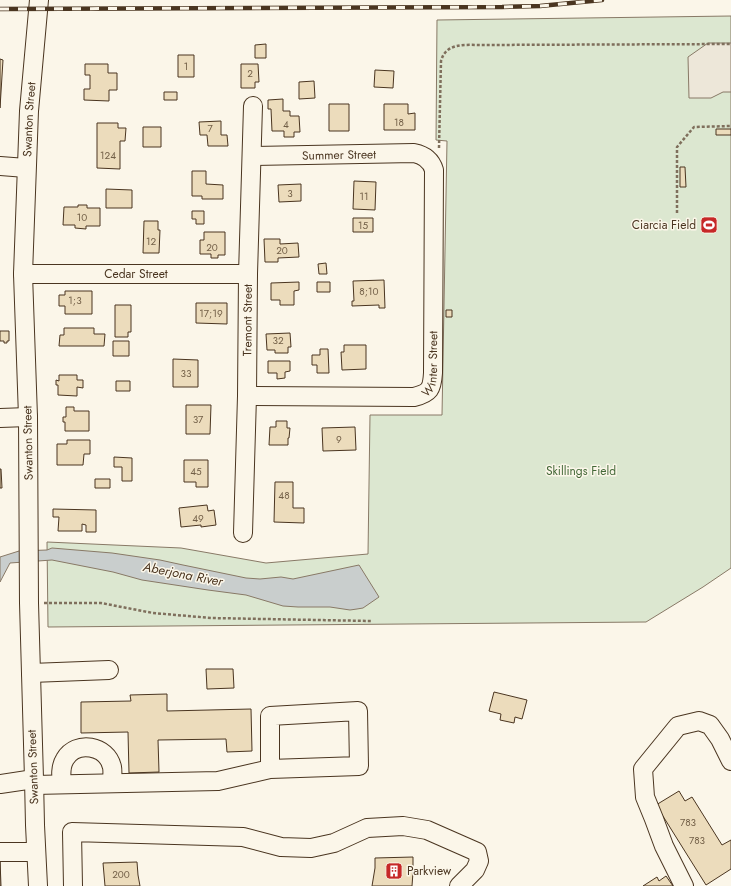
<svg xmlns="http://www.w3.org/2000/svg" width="731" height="886" viewBox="0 0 731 886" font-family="Jost,sans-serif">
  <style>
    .green { fill: #dce7d0; stroke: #887966 }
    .parking { fill: #ede7d9; stroke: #887966 }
    .water { fill: #c9cecd; stroke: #887966 }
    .building { fill: #ecdcbc; stroke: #4a3520 }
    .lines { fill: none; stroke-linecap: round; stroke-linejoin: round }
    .minor-casing { stroke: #4a3520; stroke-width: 20 }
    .path { stroke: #7f6f5c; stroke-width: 2.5; stroke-dasharray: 3 2; stroke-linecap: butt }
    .minor { stroke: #fbf6e9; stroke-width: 18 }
    .rail-casing { stroke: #4a3520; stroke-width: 4.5 }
    .rail { stroke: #fbf6e9; stroke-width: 3; stroke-dasharray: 9; stroke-linecap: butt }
    .labels { text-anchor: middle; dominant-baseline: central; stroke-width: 3; stroke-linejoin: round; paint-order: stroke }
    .number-label { font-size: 10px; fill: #725f47 }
    .street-label { font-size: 12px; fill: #4a3520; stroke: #fbf6e9 }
    .poi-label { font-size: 12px; fill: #4a3520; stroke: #fbf6e9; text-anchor: end }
    .park-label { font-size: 12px; fill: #436837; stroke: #fbf6e9 }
    .water-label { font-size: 13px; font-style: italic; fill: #4a3520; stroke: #fbf6e9 }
  </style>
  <rect width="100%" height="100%" fill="#fbf6e9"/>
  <path class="green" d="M731,16V568L703,587L646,622L48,627L47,542L181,548L266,563L368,554L370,415H442L447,141L436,140L437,20Z"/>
  <path class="parking" d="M708,43H731V92H723L711,98H689L688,57Z"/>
  <path class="water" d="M52,548L112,553L160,560L183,565L246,578L260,579L281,577L293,579L359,565L379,597L363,608L357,609L350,610L330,607H298L283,606L246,595L208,590L142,580L113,572L52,560L10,563L0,582V557L19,551L47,550Z"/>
  <path class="building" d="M266,44V58H255V45Z
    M178,55H194V77H178Z
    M0,59L3,60L0,108Z
    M85,64H108V73H117V90H109V101L84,100V89H90V75H85Z
    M241,64H258L259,82H255V88H241Z
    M375,70L394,71L393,88L374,87Z
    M314,81L315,98L299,99V82Z
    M164,92H177V100H164Z
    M283,99V111H290V116H299L300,132H294V137H284V131H272L271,109H268V100Z
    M329,104H349V131H329Z
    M384,104H408V114L415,113V130H384Z
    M221,121V135H227L228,146H208L207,135H200L199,122Z
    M97,123H118V128H126L125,141H120V169L97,168Z
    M143,127H161V147H143Z
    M716,129H731V135H716Z
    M680,167H685L686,187H680Z
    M192,171H206V184L223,185V199H202V196H192Z
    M354,181L376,182L375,210L353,209Z
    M301,184V201L279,202L278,185Z
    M106,189L132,190V208H106Z
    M78,205H87V208H100V226H86V229L75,228V225H63L64,207H78Z
    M192,211H204V224H196V219H192Z
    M353,218H373V232H353Z
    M144,221H158V230H160L159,253H143Z
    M204,232H225V255H218V258H211V254H200V240H204Z
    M264,239H280V244L298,243L299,257L278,258V262H265Z
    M326,263L327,274H319L318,264Z
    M384,280L385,308H379V305L352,306V301H354L353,281Z
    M299,282V290L294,291V305H280V300H271V283Z
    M317,282H330V292H317Z
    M65,291H92V314H65V306H59V295H65Z
    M196,303H227V324L196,323Z
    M115,305H131V332H128V337H115Z
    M446,310H452V317H446Z
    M64,328H94V334H105L104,346H59L60,335H64Z
    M0,331H9V341H7V343H4V341H0Z
    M290,333L291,347H288V353H275V350H267L266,334Z
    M113,341H129V356H113Z
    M344,345H366V369L342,370L341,352H344Z
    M320,349H328L329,373H317V365H312V355H320Z
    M173,359L198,360V387H173Z
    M268,361H290V371L285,372V378L277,379V373H268Z
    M59,375H77V380H83V388L77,387V396L58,395V385H56V380L59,381Z
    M116,381H130V391H116Z
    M186,405H211L210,434H186Z
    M66,407H74V411H89V431H65V422H63V417H66Z
    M276,421H287V428H290L289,438H288V445H269L270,427H276Z
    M355,427L356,450L323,451L322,428Z
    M67,440H90V454H84L83,465H57V444H67Z
    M114,457L132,458V481H122V467H114Z
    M184,460H208V487H196V482H184Z
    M0,469H1L2,488H0Z
    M95,479H110V488H95Z
    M275,482H293V508H304V523L274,522Z
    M207,505L208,511L214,510L216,525L201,527V525L181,527L179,508Z
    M53,509L96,510V532H86V525L82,524V531H58L59,517H53Z
    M206,669H233L234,688L207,689Z
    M494,692L527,700L522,719L515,717L514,723L500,720L501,714L489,711Z
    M167,694V711L251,709L252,751L227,752L226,739L158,740L159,772L129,773L128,732L81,733V702L131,701L130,695Z
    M679,791L685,801L692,797L722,845L731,840V869L706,885L656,805Z
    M413,857V872L412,886H372L375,868V858Z
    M0,860L1,886H0Z
    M137,862L138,875L140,886H105L103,863Z
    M666,876L673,886H643L657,877L659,881Z"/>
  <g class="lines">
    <g class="minor-casing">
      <g id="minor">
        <path d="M0,166L26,168"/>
        <path id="s1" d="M23,274H248"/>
        <path id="s2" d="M247,396L414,397C430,393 432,389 433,373L434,170C431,160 424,155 414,153L252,156"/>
        <path d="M0,418L28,417"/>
        <path id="s3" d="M243,533L247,396L248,274L253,106"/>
        <path d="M31,673L109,670"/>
        <path d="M0,784L34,779"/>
        <path d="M62,784C61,776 60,767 65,759C76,740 107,745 112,767C113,772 112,778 112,783"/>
        <path d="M34,785L218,781L270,769L359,766L358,711L270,716V769"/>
        <path d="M0,852H36"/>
        <path id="s4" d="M38,886L35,825L34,779L29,603L28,417L23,274L29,111L39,0"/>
        <path d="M73,886L72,832L243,837L281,847L311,848L334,843L367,828L403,826L427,830L477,852L479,861L475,870L459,886"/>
        <path d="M684,886L664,846L654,819L645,797L643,769L678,726L699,721L710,725L720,739L731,761"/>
      </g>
    </g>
    <path class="path" d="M439,148L441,61C446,42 466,45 482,45L731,44
      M677,213V147L694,127L731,126
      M44,603H101L153,613L211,618L371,621"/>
    <use href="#minor" class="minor"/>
    <g class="rail-casing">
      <path id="rail" d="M0,9L502,7L540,6L602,0"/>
    </g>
    <use href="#rail" class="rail"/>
  </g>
  <defs>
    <g id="stadium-square" transform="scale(0.9)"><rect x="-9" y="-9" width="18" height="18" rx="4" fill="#c62828" stroke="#fbf6e9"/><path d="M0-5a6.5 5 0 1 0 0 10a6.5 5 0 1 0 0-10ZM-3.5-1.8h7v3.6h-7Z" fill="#fff"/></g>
    <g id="building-square" transform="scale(0.9)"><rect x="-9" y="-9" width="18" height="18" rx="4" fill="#c62828" stroke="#fbf6e9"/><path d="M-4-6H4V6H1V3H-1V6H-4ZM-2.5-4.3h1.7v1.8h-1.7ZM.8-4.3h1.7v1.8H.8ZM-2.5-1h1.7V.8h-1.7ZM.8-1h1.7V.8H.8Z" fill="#fff"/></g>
  </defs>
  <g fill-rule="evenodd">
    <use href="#stadium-square" x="709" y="225"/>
    <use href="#building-square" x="394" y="871"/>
  </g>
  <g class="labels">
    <g class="number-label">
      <text x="186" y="66">1</text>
      <text x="250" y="73">2</text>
      <text x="399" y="122">18</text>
      <text x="286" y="124">4</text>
      <text x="210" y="128">7</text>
      <text x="108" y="155">124</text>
      <text x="290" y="193">3</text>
      <text x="364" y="196">11</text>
      <text x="82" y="217">10</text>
      <text x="363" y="225">15</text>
      <text x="151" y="241">12</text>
      <text x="212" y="247">20</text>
      <text x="282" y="250">20</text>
      <text x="369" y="291">8;10</text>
      <text x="75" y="300">1;3</text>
      <text x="211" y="313">17;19</text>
      <text x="278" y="340">32</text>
      <text x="186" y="373">33</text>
      <text x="198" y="419">37</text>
      <text x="339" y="439">9</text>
      <text x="196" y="471">45</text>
      <text x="284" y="495">48</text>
      <text x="198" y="518">49</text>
      <text x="688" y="822">783</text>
      <text x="697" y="840">783</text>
      <text x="121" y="874">200</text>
    </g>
    <g class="street-label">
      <text stroke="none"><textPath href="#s4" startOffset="767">Swanton Street</textPath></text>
      <text transform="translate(339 155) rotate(-1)">Summer Street</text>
      <text stroke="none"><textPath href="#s1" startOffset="113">Cedar Street</textPath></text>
      <text stroke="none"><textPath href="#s3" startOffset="213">Tremont Street</textPath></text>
      <text stroke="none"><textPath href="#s2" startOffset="210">Winter Street</textPath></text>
      <text transform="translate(28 443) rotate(-91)">Swanton Street</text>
      <text transform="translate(33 767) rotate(-92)">Swanton Street</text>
    </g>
    <g class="poi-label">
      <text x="696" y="225">Ciarcia Field</text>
      <text x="407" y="871" text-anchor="start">Parkview</text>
    </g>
    <g class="park-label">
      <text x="581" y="471">Skillings Field</text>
    </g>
    <g class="water-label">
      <text transform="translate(183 574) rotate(11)">Aberjona River</text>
    </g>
  </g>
</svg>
